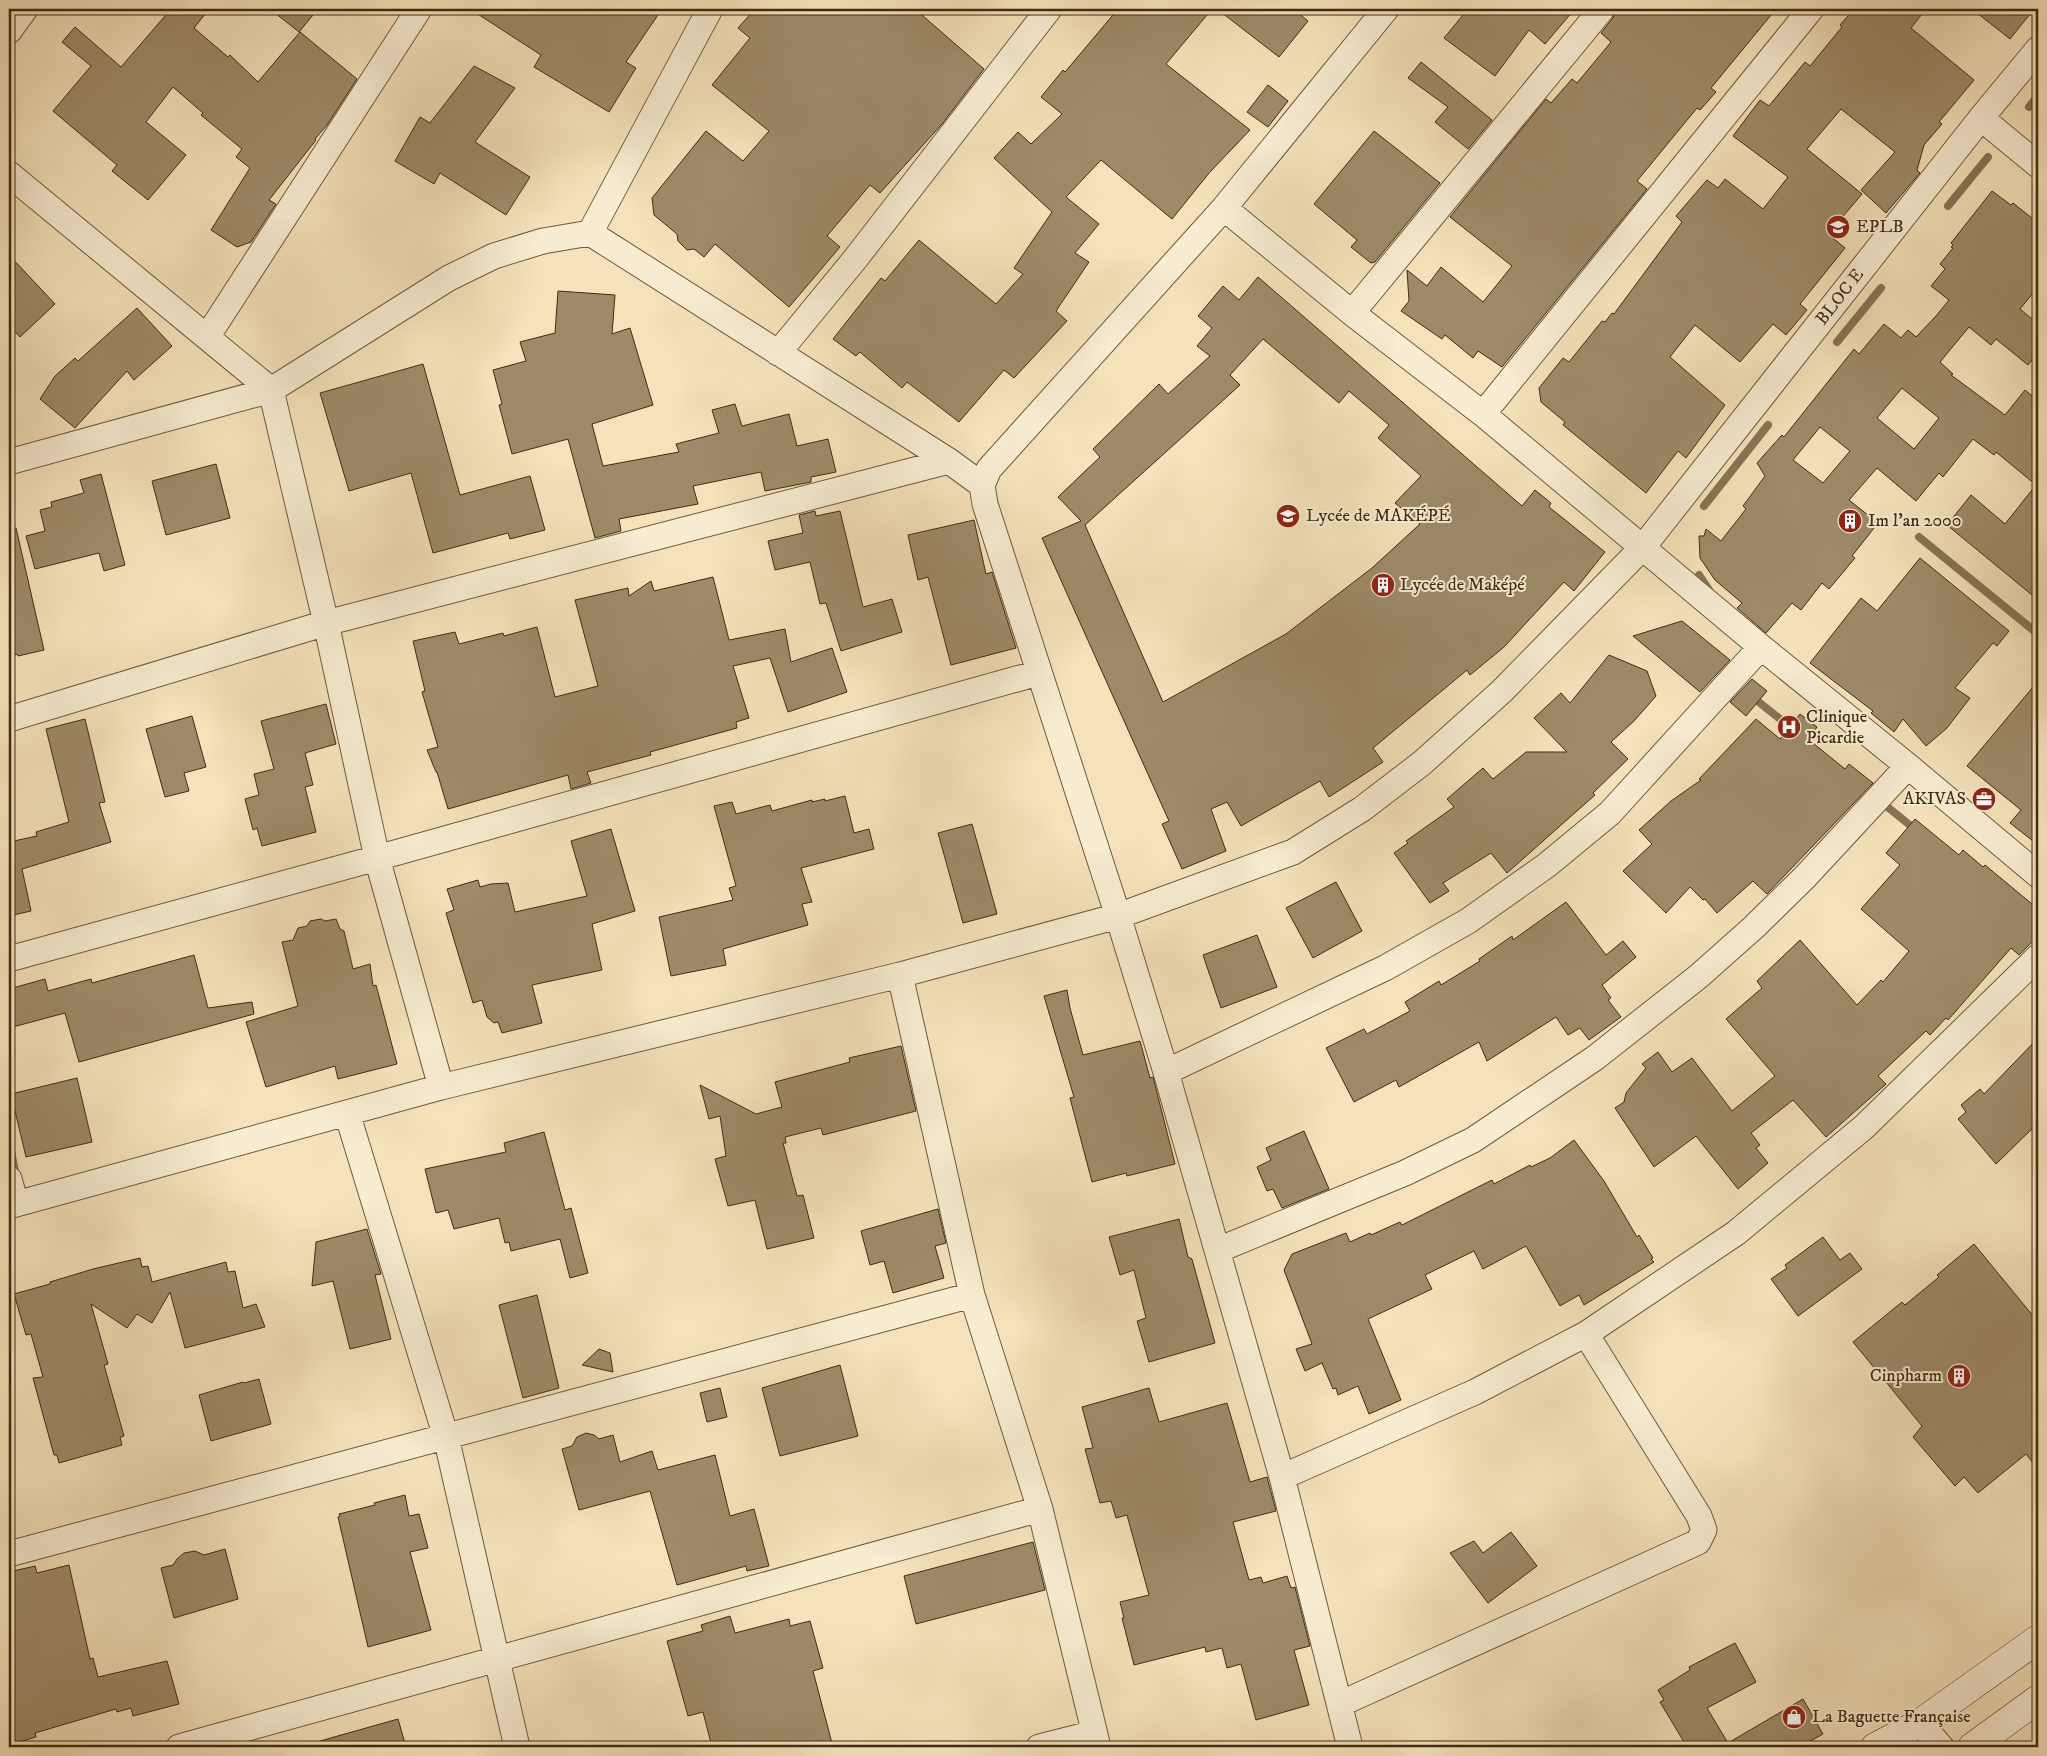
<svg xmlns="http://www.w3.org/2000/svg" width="2047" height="1756" viewBox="0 0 2047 1756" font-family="'IM FELL DW Pica',serif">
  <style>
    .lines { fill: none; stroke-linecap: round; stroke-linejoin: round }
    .stream { stroke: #877455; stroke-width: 8 }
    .building { fill: #9e8a69; stroke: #402b12; fill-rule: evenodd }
    .minor-casing { stroke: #6d593c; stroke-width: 27 }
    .secondary-casing { stroke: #402b12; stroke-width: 29 }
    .minor { stroke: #f8ecd2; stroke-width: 25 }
    .secondary { stroke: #f8ecd2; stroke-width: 28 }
    .labels { text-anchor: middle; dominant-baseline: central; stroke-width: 4; stroke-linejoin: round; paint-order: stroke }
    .poi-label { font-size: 18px; fill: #402b12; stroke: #f8ecd2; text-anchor: start }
    .street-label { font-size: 18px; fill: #402b12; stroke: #f8ecd2 }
  </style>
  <rect width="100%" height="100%" fill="#f5e2ba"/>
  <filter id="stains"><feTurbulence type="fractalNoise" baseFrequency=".004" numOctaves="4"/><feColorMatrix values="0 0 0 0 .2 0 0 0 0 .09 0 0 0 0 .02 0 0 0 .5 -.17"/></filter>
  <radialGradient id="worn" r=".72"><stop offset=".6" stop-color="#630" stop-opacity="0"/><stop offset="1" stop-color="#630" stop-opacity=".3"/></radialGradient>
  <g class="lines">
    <path class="stream" d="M2029,107L2038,96
      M1948,206L1988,157
      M1837,342L1881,288
      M1704,506L1768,425
      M1919,537L2038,634
      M1699,575L1709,590
      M1750,695L1790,727
      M1880,801L1916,830
      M9,1140L16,1177"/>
  </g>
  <path class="building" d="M171,9H209L194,28L228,57L230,55L258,82L300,32L357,79L327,125L315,139L316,140L269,200L276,204L251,242L237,247L211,230L250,168L236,157L242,149L201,115L203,113L173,87L146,122L186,155L148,200L112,171L117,165L53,111L91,66L62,42L75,27L121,67Z
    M270,9H318L299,32Z
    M470,9H662L626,62L636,68L609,112L534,67L541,55Z
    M755,9H915L984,69L942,124L880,193L870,185L827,236L840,247L789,307L715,244L704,257L694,249L687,250L678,241L677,234L654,215L652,198L706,131L743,161L769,131L712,85L750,38L738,28Z
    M1118,9H1212L1166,64L1250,130L1210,172L1172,219L1101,160L1066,197L1099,224L1075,253L1089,262L1056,311L1067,321L1014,378L1004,370L959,422L907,382L902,388L860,352L856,356L833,339L881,278L885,281L919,240L996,304L1023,274L1014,268L1052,212L994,158L1018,132L1031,144L1062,114L1041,97L1063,70L1065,72Z
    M1217,9H1293L1308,21L1279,57Z
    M1468,9H1584L1578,15L1573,11L1545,44L1529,30L1495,76L1444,38Z
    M1616,9H1776L1711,88L1716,92L1700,110L1697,108L1637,181L1647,189L1502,367L1478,351L1473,358L1445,335L1442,339L1401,311L1409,301L1407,270L1427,286L1441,267L1483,302L1512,266L1450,217L1546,99L1551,103L1572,79L1577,83L1611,42L1601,33L1613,18Z
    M1854,9H1926L1911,28L1974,80L1939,122L1942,124L1924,145L1917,170L1920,173L1886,213L1861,190L1895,152L1841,109L1807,149L1862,194L1828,234L1845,248L1800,304L1807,310L1786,335L1773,324L1740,362L1695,325L1670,357L1725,405L1686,458L1678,451L1646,493L1563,425L1565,422L1541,402L1539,388L1563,358L1569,362L1602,321L1605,322L1612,313L1614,314L1682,222L1676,216L1707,180L1718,188L1725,179L1763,209L1788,177L1733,136L1760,100L1769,106L1805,62L1810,66L1842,27L1840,25Z
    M1972,9H2034L2010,39Z
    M1421,62L1492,120L1468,149L1435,122L1448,107L1408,78Z
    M474,66L515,88L475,142L530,177L506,215L440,173L434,184L395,161L420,117L430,123Z
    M1268,85L1288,101L1268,127L1247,112Z
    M1374,131L1440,183L1375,262L1371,263L1351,247L1357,240L1314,204Z
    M1992,191L2011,205L2013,203L2038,223V287L2020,309L2038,324V352L2028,365L1996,339L1991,345L1969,327L1940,362L1953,374L1951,375L2005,415L2025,390L2038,401V600L1947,525L1971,495L2005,524L2036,485L1996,452L1994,455L1973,439L1943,477L1939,473L1916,501L1877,468L1849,500L1878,523L1852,556L1855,558L1829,589L1822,583L1801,610L1792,603L1766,633L1737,608L1742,603L1715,580L1700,558L1699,536H1704L1706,529L1721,541L1746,509L1743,506L1765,476L1757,463L1782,435L1784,437L1854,349L1859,354L1884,324L1901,338L1908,330L1916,337L1936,316L1949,300L1931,286L1945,269L1940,264L1953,248L1951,247L1953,245L1951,243ZM1902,388L1939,418L1914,449L1877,418ZM1820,427L1850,451L1823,483L1793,460Z
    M9,255L55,304L20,337L9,325Z
    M1258,277L1522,506L1535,490L1551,503L1549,507L1605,552L1574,591L1564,582L1504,647L1470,675L1467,670L1373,748L1383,762L1329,797L1320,781L1241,826L1227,802L1211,809L1226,851L1182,869L1162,824L1169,821L1042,538L1081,521L1058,497L1100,457L1093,449L1159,384L1168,394L1210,356L1197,346L1212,328L1198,316L1223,286L1239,300ZM1263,339L1339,403L1349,391L1389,425L1378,438L1421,476L1395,503L1420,524L1372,568L1286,634L1163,702L1085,525L1240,385L1230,375Z
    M558,291L615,295L612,334L630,328L653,405L592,424L603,466L679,452L676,444L719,433L712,410L735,404L742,426L789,414L797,446L828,439L836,472L811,477V482L765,491L761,472L693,486L698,504L619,519L621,531L595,538L568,439L512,454L499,405L502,404L493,370L526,361L520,342L555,333Z
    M137,308L172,346L134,380L127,371L75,428L40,399L55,376L75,358L78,361Z
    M423,364L460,495L530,476L545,530L510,539L508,533L433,553L411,473L349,491L320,393Z
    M216,464L230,518L166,535L152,481Z
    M101,474L125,565L104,571L99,553L35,569L26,536L45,531L40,510L52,507L51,502L84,493L80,480Z
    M815,511L816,516L840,511L863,607L892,599L902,632L841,651L826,603L820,604L810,562L775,570L768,541L803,533L799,515Z
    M974,520L986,574L992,572L1016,648L951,665L928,577L918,580L908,535Z
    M16,528L44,650L18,656L17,654L9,656V529Z
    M1920,558L2009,631L1997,646L1993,643L1955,688L1970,698L1947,728L1926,746L1903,719L1894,732L1871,713L1873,711L1810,663L1861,598L1877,611Z
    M713,577L729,640L785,629L791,662L832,648L847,692L788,712L770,658L733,666L749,718L736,722L737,728L650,752L651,755L587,772L591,783L571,789L568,775L448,809L437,772H436L427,750L438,747L422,692L425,691L413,641L455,632L459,644L503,633L504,636L537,627L555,697L598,686L575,600L628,588L629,596L651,581L654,591Z
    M1682,621L1730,660L1700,692L1633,636Z
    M1609,655L1647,671L1656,696L1634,721L1611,742L1628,759L1593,793L1595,795L1507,873L1491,853L1443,883L1449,891L1430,903L1394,853L1408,843L1406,841L1454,807L1447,799L1483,768L1493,779L1526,752H1567L1534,718L1561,693L1570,703Z
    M1752,679L1767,691L1746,716L1730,702Z
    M2038,681V845L2010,823L2021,810L1967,766Z
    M326,704L336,744L305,753L313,785L305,787L316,832L262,846L257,828L253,830L245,799L259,795L254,774L274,769L261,721Z
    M1800,714L1817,727L1808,739L1845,769L1849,764L1873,783L1767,894L1753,881L1717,913L1705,899L1703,900L1690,887L1666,913L1623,871L1652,844L1639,830L1671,801L1701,780L1699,779L1756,719L1780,739Z
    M192,716L206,767L184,773L189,791L165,797L146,729Z
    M85,719L105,802L99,803L111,842L22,869L31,911L9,916V842L37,836L36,832L69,822L46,729Z
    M845,796L854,833L869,829L874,849L801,868L812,902L802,904L808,925L723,949L726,965L671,976L659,917L733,900L729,888L736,886L714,806L732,802L736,814L770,805L772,811L812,800V802L825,799V801Z
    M1915,819L1959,855L1963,850L1983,867L1985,865L2038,909V936L2019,955L2011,948L1948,1020L1946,1018L1930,1035L1926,1031L1878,1076L1886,1084L1826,1137L1793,1100L1751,1133L1760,1145L1756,1148L1768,1163L1738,1189L1696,1136L1654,1167L1615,1108L1624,1102L1626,1093L1646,1068L1642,1064L1658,1052L1672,1072L1692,1058L1732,1111L1775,1076L1726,1019L1762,988L1757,981L1800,940L1857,1005L1881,980L1883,982L1909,951L1861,909L1900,865L1886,853Z
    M972,824L997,914L963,923L938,833Z
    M611,829L635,911L592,924L602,970L532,985L542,1023L502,1033L498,1022L494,1023L487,1017L482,1000L473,1003L446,913L454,910L447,889L478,880L480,887L491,884L508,883L515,912L587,896L571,841Z
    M1336,882L1362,931L1313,958L1286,908Z
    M1566,902L1606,955L1623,941L1636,957L1602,985L1611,998L1608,1000L1621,1017L1589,1040L1580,1028L1568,1035L1556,1017L1487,1061L1479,1042L1399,1087L1396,1080L1354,1102L1326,1048L1364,1029L1367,1034L1410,1011L1405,1002L1439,981L1441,985L1480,961L1479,959L1512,936L1513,940Z
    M321,919L325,921L336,919L340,929L344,931L353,969L370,964L373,986L376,985L397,1064L338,1079L335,1066L266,1087L246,1022L298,1006L282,942L293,940L298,928L307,926L310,921Z
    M1257,935L1277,987L1221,1008L1203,955Z
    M194,955L208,1008L252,1002L254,1014L79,1062L65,1013L9,1028V989L45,979L48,991L91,979L92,983Z
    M1067,990L1070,1008L1083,1055L1140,1041L1150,1078L1153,1077L1175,1164L1127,1176L1126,1173L1092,1182L1070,1098L1074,1097L1044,996Z
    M2038,1038V1123L1996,1164L1958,1119L1966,1112L1961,1105L1980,1089L1984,1094Z
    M901,1046L916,1111L823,1135L821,1128L785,1137L786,1143H783L797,1196L803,1195L814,1238L767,1249L755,1200L728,1206L715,1159L726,1156L720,1116L709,1119L700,1085L756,1114L782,1107L775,1082L850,1062L849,1058Z
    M77,1078L92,1142L26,1157L11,1094Z
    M1304,1131L1329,1189L1282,1208L1273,1189L1267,1191L1257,1167L1271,1160L1266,1148Z
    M544,1132L565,1210L571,1208L588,1273L570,1278L560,1239L511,1251L509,1242L505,1243L499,1218L454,1229L448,1210L436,1213L425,1169L506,1152L504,1143Z
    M1574,1140L1604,1181L1637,1237L1639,1235L1653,1258L1651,1259L1654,1262L1584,1305L1579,1295L1560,1306L1526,1246L1483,1269L1474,1251L1425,1275L1432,1289L1368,1319L1401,1400L1369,1414L1358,1386L1338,1395L1336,1388L1333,1389L1322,1363L1305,1371L1296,1349L1312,1344L1284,1270L1292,1254L1346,1233L1350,1242L1370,1233L1371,1235L1400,1222L1402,1225L1492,1180L1494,1184L1530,1165L1531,1167L1550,1158Z
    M938,1209L946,1243L935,1246L944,1278L893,1293L884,1261L870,1265L861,1231Z
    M1179,1219L1188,1257L1192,1259L1215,1343L1149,1362L1137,1321L1146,1318L1134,1270L1120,1275L1109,1237Z
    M367,1229L381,1274L375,1275L391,1339L350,1349L333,1281L312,1286L316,1242Z
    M1823,1237L1840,1260L1850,1253L1862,1269L1798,1316L1771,1279L1787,1268L1785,1265Z
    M1974,1244L2038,1322V1469L2026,1454L1978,1493L1964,1477L1955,1486L1913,1437L1922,1426L1853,1342L1902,1302L1905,1305L1939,1277L1937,1275Z
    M140,1258L142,1267L148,1266L152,1282L226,1262L228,1272L235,1271L243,1308L256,1304L265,1327L185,1348L170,1292L152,1323L137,1314L127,1328L91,1304L108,1364L104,1365L124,1436L120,1437L122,1445L59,1463L57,1455H54L33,1378L43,1377L31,1334L26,1335L14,1294L50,1284V1282L93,1269Z
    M537,1295L559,1388L523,1398L499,1305Z
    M599,1349L610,1353L613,1372L582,1365Z
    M840,1365L858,1436L780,1456L762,1388Z
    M259,1379L271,1424L211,1441L199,1395L243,1382L244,1383Z
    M720,1388L727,1417L707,1422L700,1393Z
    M1149,1388L1159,1422L1227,1403L1250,1482L1267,1477L1276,1511L1233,1522L1249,1580L1261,1577L1263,1583L1287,1576L1291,1588L1295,1587L1310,1646L1294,1650L1309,1705L1256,1720L1241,1664L1227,1668L1222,1648L1206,1652L1205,1647L1134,1665L1122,1618H1124L1120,1602L1149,1595L1127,1515L1116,1518L1111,1501L1100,1503L1085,1449L1093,1448L1082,1407Z
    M586,1433L594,1435L599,1439L613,1435L620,1462L652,1451L658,1470L715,1455L730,1516L754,1509L769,1566L747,1571L746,1566L677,1585L650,1491L579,1510L562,1449L572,1446L577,1437Z
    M405,1495L409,1516L419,1514L428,1548L410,1552L431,1630L368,1647L338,1517L340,1516L339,1514L375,1505L374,1503Z
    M1511,1532L1537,1566L1488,1603L1450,1553L1474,1541L1483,1553Z
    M1033,1542L1045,1590L916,1624L904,1576Z
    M225,1549L238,1599L174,1618L161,1568L173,1565L177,1559L184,1553L195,1551L204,1555Z
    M69,1565L90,1659L93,1658L98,1677L167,1661L179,1704L133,1716L131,1708L117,1712L116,1709L35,1733L36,1737L9,1745V1572L35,1566L37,1573Z
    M730,1616L735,1633L789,1619L790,1626L810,1621L823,1668L813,1671L833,1747H712L703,1712L688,1716L667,1641L703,1631L701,1625Z
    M1735,1643L1756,1682L1707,1708L1728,1743L1803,1699L1823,1734L1800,1747H1687L1660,1702L1664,1700L1658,1690L1690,1670L1689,1667Z
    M398,1719L406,1747H321L320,1741Z"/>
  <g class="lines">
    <g class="minor-casing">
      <path id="minor" d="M710,9L590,233L949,461L982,485
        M9,31L25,9
        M1981,118L2038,165
        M9,174L271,390L326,623L377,858L441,1087
        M1224,208L1352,313L1483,414L1761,647L1908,766L2038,875
        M1352,313L1602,9
        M207,337L419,9
        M778,353L856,258L1049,9
        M1483,414L1811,9
        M9,462L271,390L449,278L494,256L543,241L590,233
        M9,719L326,623L949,461
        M9,959L377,858L1038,673
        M900,975L972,1295L1040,1509L1098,1747
        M1166,1072L1385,968L1468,921L1547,865L1610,813L1761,647
        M347,1113L446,1437L517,1747
        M9,1179L16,1204
        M9,1206L441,1087L900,975L1118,916L1293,852L1362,809L1422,763L1502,691L1643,547L1981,118L2038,49
        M1218,1250L1405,1173L1473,1140L1595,1058L1699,976L1754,927L1805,877L1908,766
        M1282,1477L1475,1392L1586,1334L1736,1233L1864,1127L2038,957
        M9,1554L972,1295
        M1340,1704L1698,1542L1704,1530L1699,1516L1586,1334
        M1920,1723L1941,1747
        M179,1747L1040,1509
        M1039,1747L1094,1733
        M1350,1747L1282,1477L1166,1072L1118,916L985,504L982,485L989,469L1224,208L1386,9"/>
    </g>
    <g class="secondary-casing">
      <path id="secondary" d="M1875,1747L1920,1723L2038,1639
        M1972,1747L2038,1699"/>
    </g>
    <use href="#minor" class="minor"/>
    <use href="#secondary" class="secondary"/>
  </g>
  <defs>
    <g id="school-disc" transform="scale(1.25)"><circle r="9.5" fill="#8f2418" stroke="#f8ecd2"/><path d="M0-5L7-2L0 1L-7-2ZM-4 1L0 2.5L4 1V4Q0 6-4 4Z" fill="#fff"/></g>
    <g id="building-disc" transform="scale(1.25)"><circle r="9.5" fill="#8f2418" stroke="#f8ecd2"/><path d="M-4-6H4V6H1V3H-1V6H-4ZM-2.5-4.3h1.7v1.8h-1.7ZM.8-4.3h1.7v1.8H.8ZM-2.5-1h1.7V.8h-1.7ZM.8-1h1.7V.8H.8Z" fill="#fff"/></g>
    <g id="hospital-disc" transform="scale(1.25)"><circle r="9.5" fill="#8f2418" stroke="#f8ecd2"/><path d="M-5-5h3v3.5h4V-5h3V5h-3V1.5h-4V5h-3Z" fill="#fff"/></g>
    <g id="office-disc" transform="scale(1.25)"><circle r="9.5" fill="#8f2418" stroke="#f8ecd2"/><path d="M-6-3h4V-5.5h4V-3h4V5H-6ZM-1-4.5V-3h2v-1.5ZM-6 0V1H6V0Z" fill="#fff"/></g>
    <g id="shop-disc" transform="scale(1.25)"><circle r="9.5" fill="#8f2418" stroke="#f8ecd2"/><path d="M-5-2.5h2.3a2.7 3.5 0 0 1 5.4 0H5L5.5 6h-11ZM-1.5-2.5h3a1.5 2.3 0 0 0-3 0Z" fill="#fff"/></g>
  </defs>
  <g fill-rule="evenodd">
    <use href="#school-disc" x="1838" y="227"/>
    <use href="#school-disc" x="1288" y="516"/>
    <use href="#building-disc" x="1850" y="521"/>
    <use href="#building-disc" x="1383" y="585"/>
    <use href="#hospital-disc" x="1789" y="727"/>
    <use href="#office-disc" x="1984" y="799"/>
    <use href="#building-disc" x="1959" y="1376"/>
    <use href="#shop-disc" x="1794" y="1717"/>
  </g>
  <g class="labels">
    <g class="poi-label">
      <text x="1856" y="227">EPLB</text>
      <text x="1306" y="516">Lycée de MAKÉPÉ</text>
      <text x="1868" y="521">Im l'an 2000</text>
      <text x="1400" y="585">Lycée de Maképé</text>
      <text x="1806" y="717">Clinique<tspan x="1806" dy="21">Picardie</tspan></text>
      <text x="1966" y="799" text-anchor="end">AKIVAS</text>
      <text x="1942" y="1376" text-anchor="end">Cinpharm</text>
      <text x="1812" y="1717">La Baguette Française</text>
    </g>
    <g class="street-label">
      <text transform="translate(1840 297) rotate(-52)">BLOC E</text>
    </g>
  </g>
  <rect width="2047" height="1756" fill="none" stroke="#f5e2ba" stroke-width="30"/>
  <rect x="10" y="10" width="2027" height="1736" fill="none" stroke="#402b12" stroke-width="2.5"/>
  <rect x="15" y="15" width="2017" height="1726" fill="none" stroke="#402b12"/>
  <rect width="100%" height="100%" filter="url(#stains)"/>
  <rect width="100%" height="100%" fill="url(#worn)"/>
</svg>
